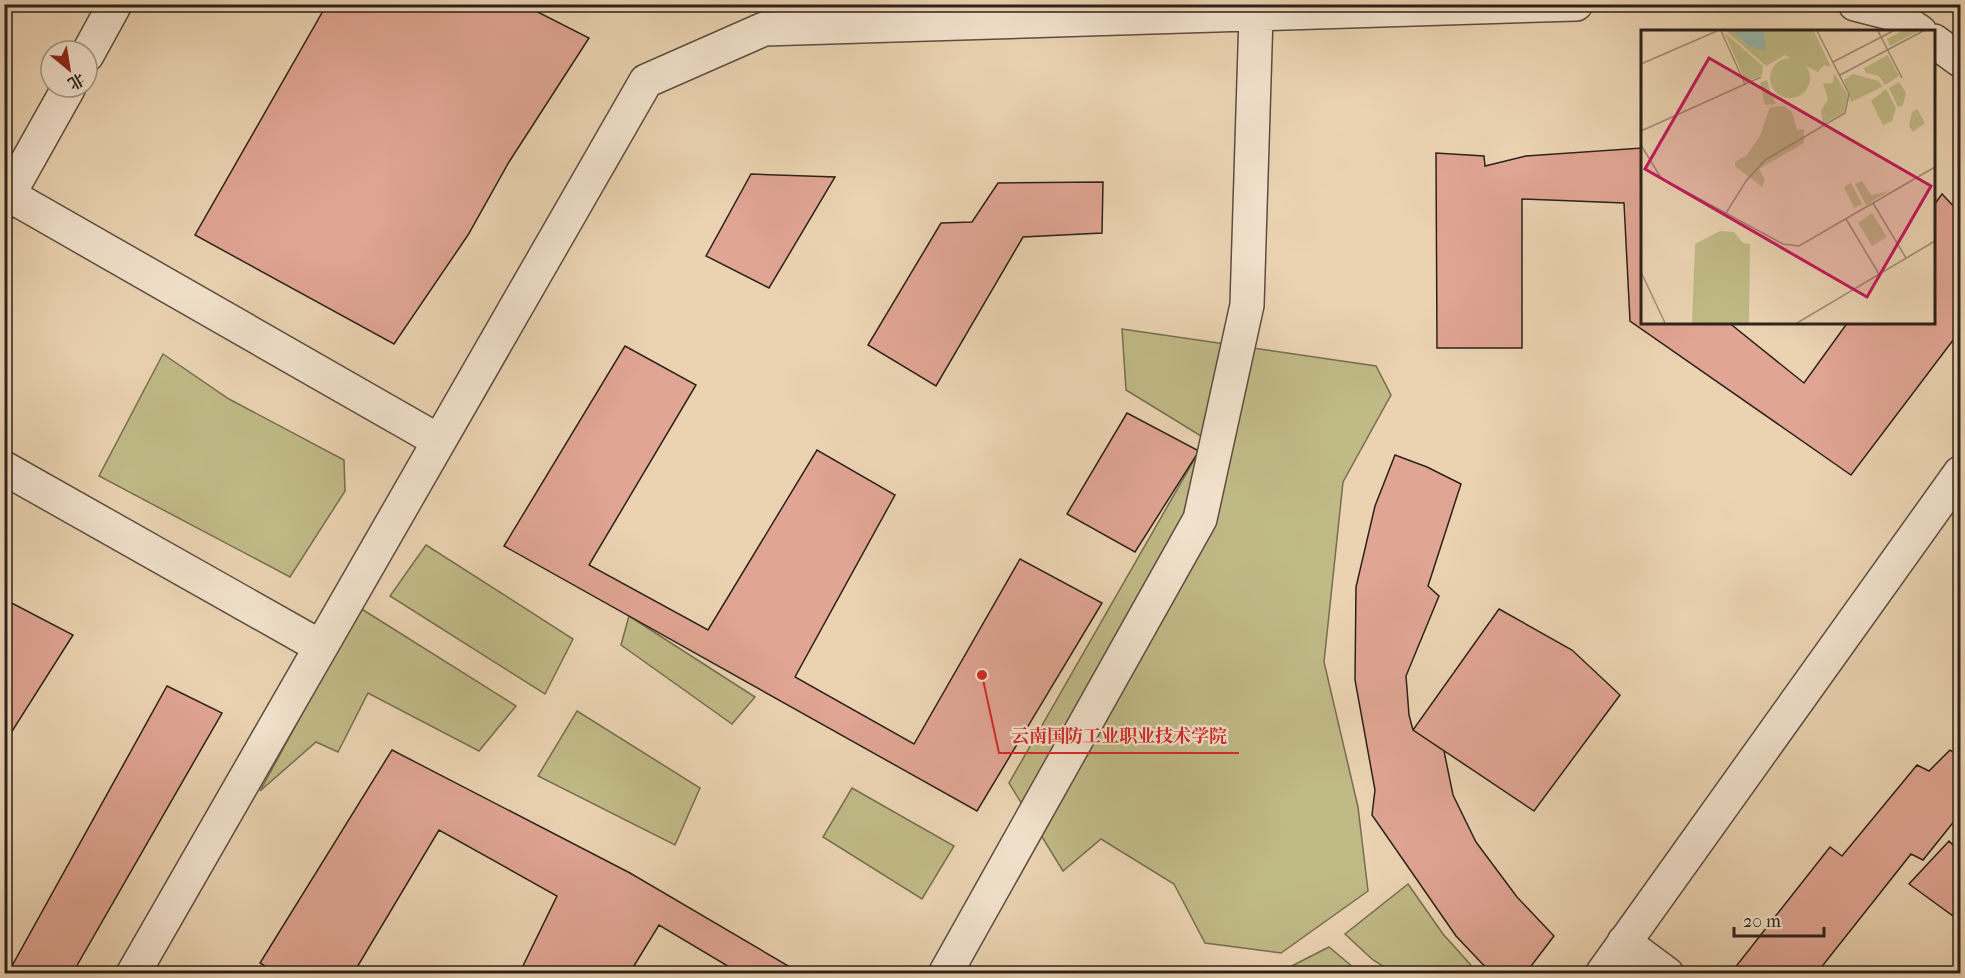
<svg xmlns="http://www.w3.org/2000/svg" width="1965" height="978" viewBox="0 0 1965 978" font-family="'IM FELL French Canon','Noto Serif SC',serif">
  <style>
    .green { fill: #c0ba87; stroke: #766e51; stroke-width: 1.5 }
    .building { fill: #e0a593; stroke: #2d221b; stroke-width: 1.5 }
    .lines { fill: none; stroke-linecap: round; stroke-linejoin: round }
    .minor-casing { stroke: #5c4e41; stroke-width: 36 }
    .minor { stroke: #f2e2cd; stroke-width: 33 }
    .inset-road { fill: none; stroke: #9f8c76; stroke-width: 1.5 }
    .view { fill: #c2185b; fill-opacity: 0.15; stroke: #c2185b; stroke-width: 3 }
    .inset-edge { fill: none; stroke: #2d221b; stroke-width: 3 }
    .leader { fill: none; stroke: #d62828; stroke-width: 2 }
    .callout-dot { fill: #d62828; stroke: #f2e2cd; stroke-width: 2 }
    .callout-label { font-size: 18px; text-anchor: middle; font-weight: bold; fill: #d62828; stroke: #f2e2cd; stroke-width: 4.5; stroke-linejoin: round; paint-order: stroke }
  </style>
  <rect width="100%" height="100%" fill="#ebd3b2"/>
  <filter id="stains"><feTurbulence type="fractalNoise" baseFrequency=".00333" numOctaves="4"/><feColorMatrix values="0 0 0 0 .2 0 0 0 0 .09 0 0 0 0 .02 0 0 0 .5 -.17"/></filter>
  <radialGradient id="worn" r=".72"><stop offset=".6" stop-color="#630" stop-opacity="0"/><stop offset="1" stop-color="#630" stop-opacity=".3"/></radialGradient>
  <path class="green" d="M1122,329L1376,366L1391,395L1343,482L1324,662L1358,807L1368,891L1281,953L1205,943L1174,884L1101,839L1063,871L1009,783L1206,439L1126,390Z
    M163,354L229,399L344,460L345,491L290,577L99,476Z
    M426,545L573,639L545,694L390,596Z
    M360,608L516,706L479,751L368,693L338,752L316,742L260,791Z
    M629,616L755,697L732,724L621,645Z
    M577,711L700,788L675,845L538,776Z
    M852,788L954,846L922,899L823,837Z
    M1408,884L1443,934L1478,973H1394L1373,960L1345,934Z
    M1329,947L1360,973H1278Z"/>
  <path class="building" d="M327,4H522L589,38L509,162L468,235L394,344L195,235Z
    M1642,148V322H1728L1804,383L1848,322H1934V205L1942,194L1960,213V331L1851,475L1630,321L1624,203L1522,199V348H1437L1436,153L1484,156L1485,166L1526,156Z
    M751,174L835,177L769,288L706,256Z
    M1103,182L1102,233L1023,237L936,386L868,345L941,223L972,222L998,183Z
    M625,346L696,385L589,565L708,630L817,450L895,495L795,677L914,744L1020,559L1102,603L977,811L504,546Z
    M1127,413L1199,451L1135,552L1067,514Z
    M1395,455L1427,467L1461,484L1428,586L1439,596L1406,676L1409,715L1413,730L1444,751L1453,795L1476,842L1517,897L1554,936L1525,974H1492L1456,936L1372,815L1375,790L1355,680L1356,587L1375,506Z
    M4,599L73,635L4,744Z
    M1499,609L1572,650L1620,695L1534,811L1413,730Z
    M167,686L222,713L72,974H4V960L13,964Z
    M392,750L630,873L802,974H741L659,925L629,974H519L557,896L439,830L353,974H278L260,963Z
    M1950,750L1960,757V814L1923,860L1911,854L1816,974H1730L1830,847L1842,856L1917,765L1929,771Z
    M1949,841L1958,850L1960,846V921L1909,884Z"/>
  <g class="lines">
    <g class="minor-casing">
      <path id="minor" d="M1855,4L1894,14L1920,32
        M1934,41L1960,60
        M87,55L115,4
        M9,195L439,441
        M4,203L69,87
        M4,468L321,647
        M1624,942L1667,974
        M133,974L646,81L764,29L1576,4
        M945,974L1200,519L1247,305L1256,15
        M1602,974L1960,473"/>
    </g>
    <use href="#minor" class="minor"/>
  </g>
  <g transform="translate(1641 30)">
    <rect width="294" height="294" fill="#ebd3b2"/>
    <path d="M85,1H173L190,37L183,35L177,42L144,25L125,36ZM261,1H278L249,16L246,9ZM83,2L122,36L121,45L105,52ZM247,25L258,46L244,55L238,46L225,43L223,38ZM129 48a20 20 0 1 1 40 0a20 20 0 1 1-40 0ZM193,43L207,65L203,82L182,94L180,81L187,69L182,54L192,53ZM212,44L238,51L241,57L210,72L203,50ZM126,50L129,61L135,74L124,75L119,53ZM258,52L265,63L262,75L257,77L248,58ZM245,59L255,78L251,91L242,95L230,71ZM143,76L151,82L156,100L163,99V113L118,139L124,150L121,157L94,136V132L106,125L119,106L129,77ZM276,79L284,93L272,102L268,96L271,82ZM221,151L230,165L248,161L225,175L214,154ZM210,153L221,174L213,178L203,157ZM231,183L246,207L231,216L217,193ZM79,201L93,202L102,213L109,214L108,293H51L54,214Z" fill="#c0ba87"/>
    <path d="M92,1H123L125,21L108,16Z" fill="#98b8ab"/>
    <path class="inset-road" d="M80,1L104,54M237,1L261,48M192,32L252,1M0,34L76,1M199,45L282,1M0,101L120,47M0,115L20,148L142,214L158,216L294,137M232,173L265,228M85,183L105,151L124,130L204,83L208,64L176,1M205,189L238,244M0,242L24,293M156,293L294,211"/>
    <path class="view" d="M68,28L290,156L226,267L4,139Z"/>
    <rect width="294" height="294" class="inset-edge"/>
  </g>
  <path class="leader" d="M982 675L999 753H1239"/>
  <circle class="callout-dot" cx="982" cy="675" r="6"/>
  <g class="callout-label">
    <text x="1119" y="742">云南国防工业职业技术学院</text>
  </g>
  <rect width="1965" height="978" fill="none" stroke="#ebd3b2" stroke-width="24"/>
  <rect x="6" y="6" width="1953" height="966" fill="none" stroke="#2d221b" stroke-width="3"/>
  <rect x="12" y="12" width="1941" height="954" fill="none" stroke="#2d221b" stroke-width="1.5"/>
  <g transform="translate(69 69) rotate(150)"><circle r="28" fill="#f2e2cd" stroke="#a39586" stroke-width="1.5"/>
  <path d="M0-4.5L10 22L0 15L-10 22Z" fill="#8f2418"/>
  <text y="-9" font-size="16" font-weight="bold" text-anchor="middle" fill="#2d221b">北</text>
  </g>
  <path d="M1734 927v9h90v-9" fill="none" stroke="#2d221b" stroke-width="3"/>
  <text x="1743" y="927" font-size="18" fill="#2d221b" stroke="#f2e2cd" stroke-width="4.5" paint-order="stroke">20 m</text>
  <rect width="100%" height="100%" filter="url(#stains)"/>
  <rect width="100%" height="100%" fill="url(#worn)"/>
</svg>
